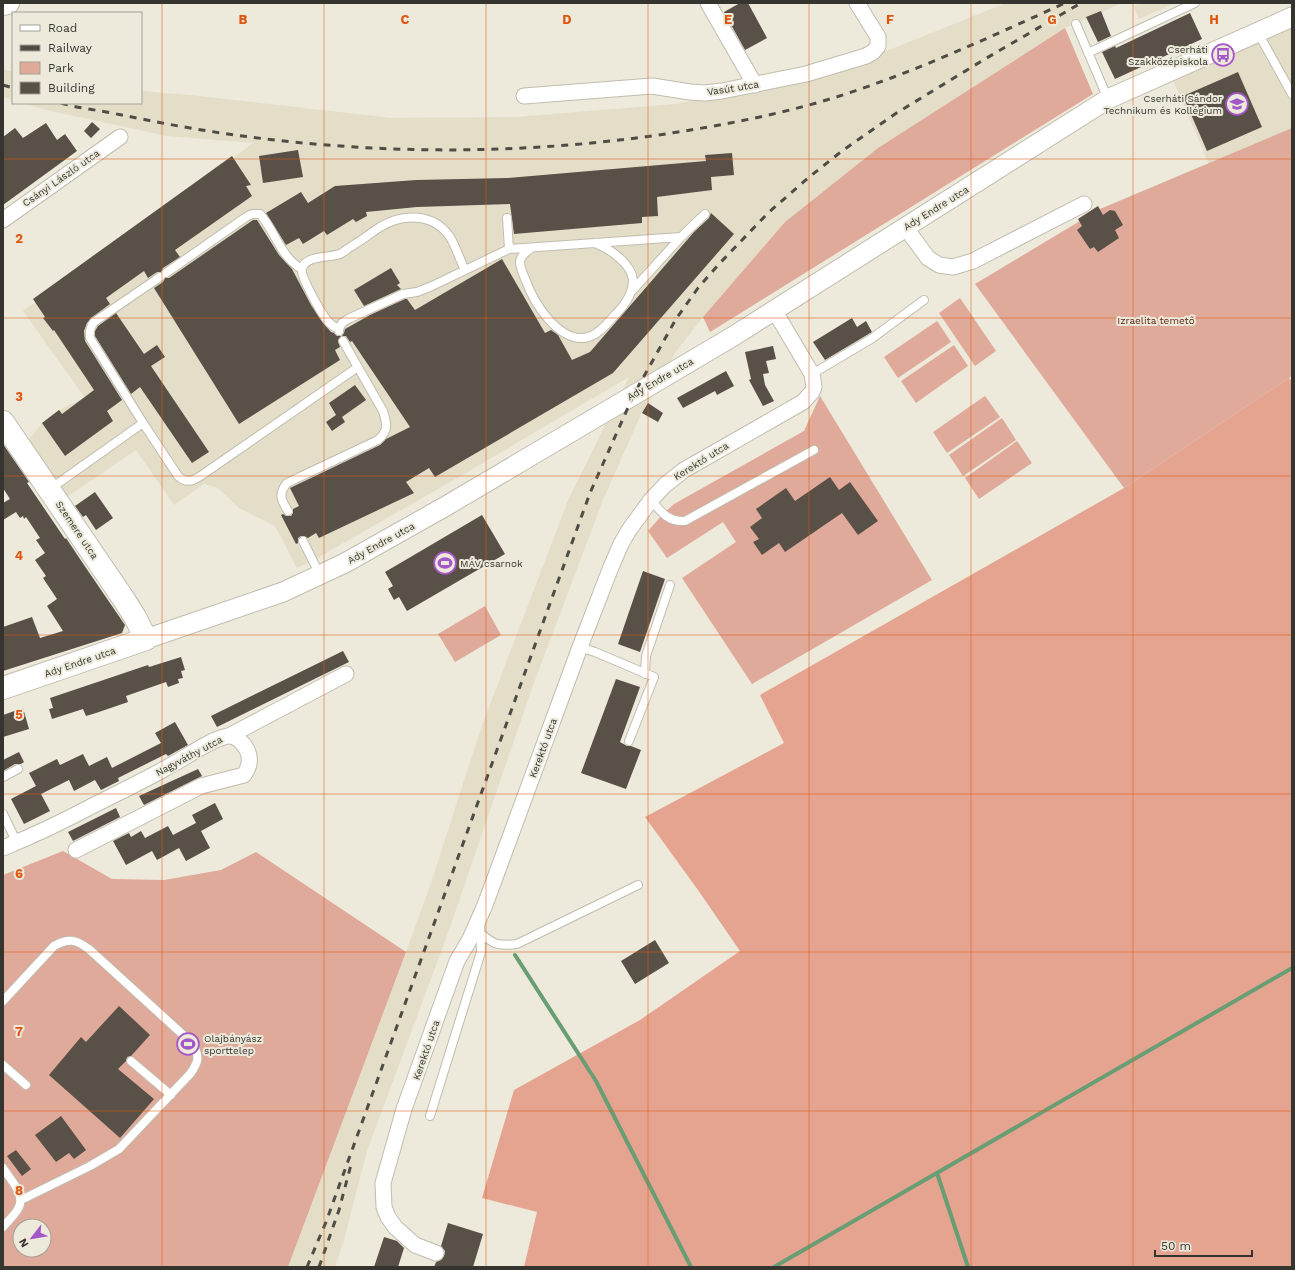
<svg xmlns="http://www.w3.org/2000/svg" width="1295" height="1270" viewBox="0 0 1295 1270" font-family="'Work Sans',sans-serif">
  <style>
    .built { fill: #e4dec9 }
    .green { fill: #dfaa9a; fill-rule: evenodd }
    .forest { fill: #e5a490 }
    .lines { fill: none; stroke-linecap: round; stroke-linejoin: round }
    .stream { stroke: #699d74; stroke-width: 4 }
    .building { fill: #595047 }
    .service-casing { stroke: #c0bdaf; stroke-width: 10 }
    .minor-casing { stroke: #c0bdaf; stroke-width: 17 }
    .tertiary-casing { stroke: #c0bdaf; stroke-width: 21 }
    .secondary-casing { stroke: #c0bdaf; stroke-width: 24 }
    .service { stroke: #fff; stroke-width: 8 }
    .minor { stroke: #fff; stroke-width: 15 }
    .tertiary { stroke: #fff; stroke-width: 19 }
    .secondary { stroke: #fff; stroke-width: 22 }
    .rail { stroke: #4e4c45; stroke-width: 3; stroke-dasharray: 7 7; stroke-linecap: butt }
    .grid { fill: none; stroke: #df570e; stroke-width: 1; stroke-opacity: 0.55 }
    .labels { text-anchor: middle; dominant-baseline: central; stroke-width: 4; stroke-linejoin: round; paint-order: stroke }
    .poi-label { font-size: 10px; fill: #35342e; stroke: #ede9db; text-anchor: end }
    .street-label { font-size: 10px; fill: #35342e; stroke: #ede9db }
    .park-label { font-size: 10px; fill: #581e0b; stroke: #ede9db }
    .grid-label { font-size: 13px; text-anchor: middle; font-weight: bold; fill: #df570e; stroke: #ede9db; stroke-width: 4; stroke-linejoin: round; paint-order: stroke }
  </style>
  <rect width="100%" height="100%" fill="#ede9db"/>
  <path class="built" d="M1006,3H1122L1065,28L878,148L785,222L703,317L675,353L656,391L642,412L603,500L532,688L448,933L367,1151L344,1240L335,1267H288L406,952L431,883L481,728L569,498L629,377L452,481L312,561L297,568L275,526L239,508L218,488L204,484L174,505L136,450L67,497L28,441L42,423L59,410L85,398L23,311L173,205L253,143L167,136L46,110L24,103H141V91L190,95L392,118L515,117L675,104L756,90L859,62Z
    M1141,3H1175L1139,19L1134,6Z
    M1292,27V128L1209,164L1173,80Z
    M3,69L13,72V100L3,97Z"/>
  <path class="green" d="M1065,28L1093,94L710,332L703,317L785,222L878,148Z
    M1292,128V376L1124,488L975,284L1100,209Z
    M960,298L996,351L975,366L939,313Z
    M937,321L951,342L898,378L884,357Z
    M954,345L968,366L916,403L901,381Z
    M820,396L932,580L752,684L682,578L736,542L723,522L667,558L648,531L663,514L674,504L804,431Z
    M985,396L1000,417L947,453L933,432Z
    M1002,418L1016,440L963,476L949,455Z
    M1017,441L1032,463L979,499L965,478Z
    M485,606L501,635L455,662L438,634Z
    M63,851L112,879L164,880L221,870L256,852L406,952L288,1267H3V875ZM20,1226H44V1250H20Z"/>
  <path class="forest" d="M1289,378L1292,381V1267H524L537,1212L482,1198L514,1090L640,1020L740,951L698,890L645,817L784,743L760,695L1124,488Z"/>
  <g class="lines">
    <path class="stream" d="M515,955L596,1081L691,1267
      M937,1173L968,1267
      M774,1267L1292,968"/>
  </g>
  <path class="building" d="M740,3H748L767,38L745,50L724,12Z
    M1101,11L1111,36L1098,42L1086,17Z
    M1190,13L1202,39L1115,79L1102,52L1115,46L1116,48Z
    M1238,72L1262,127L1207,151L1183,96Z
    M92,122L100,129L91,138L84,131Z
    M46,123L57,140L65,134L77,151L3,205V137L15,128L23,138Z
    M298,150L303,177L263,183L259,156Z
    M732,153L734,175L711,177L712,190L657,197L658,216L642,217V223L514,234L510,204L417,207L366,212L367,216L356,222L353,219L327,235L324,231L303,244L299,238L286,245L266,213L301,192L308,203L335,186L416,180L508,178L706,161L705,155Z
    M232,156L251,185L246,186L252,196L175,250L180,257L163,268L161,272H157L148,278L144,271L106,298L110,304L91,318L87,323L84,331L85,341L122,400L107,411L113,421L65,456L42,423L59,410L62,414L94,390L54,330L53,331L43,318L45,317L33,299Z
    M1098,206L1103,215L1110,210L1115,211L1123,225L1115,230L1119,238L1098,252L1094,247L1090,249L1077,230L1082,226L1078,219Z
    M711,213L734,234L613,373L435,477L429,468L406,482L414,493L319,538L316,533L308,538L304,536H301L298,538V543L296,544L281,515L283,514L286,516H291L293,513V509L299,506L290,488L380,445L386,439L410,427L352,341L350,342L346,336H342L344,333L345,329L370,315L405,299H407L415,310L502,259L545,333L551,330L558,335L572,360L590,352L694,232L709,218Z
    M253,220H257L279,255L292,269L311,305L323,323L331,332L334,333L337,336H341L338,341L340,347L335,350L340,360L239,424L154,288L163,282L165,278H169Z
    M391,268L400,283L397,285L401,289L364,306L354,290Z
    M116,313L144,354L157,345L165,357L151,366L209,452L192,463L140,387L131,394L95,336V331L98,326Z
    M852,318L857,327L866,321L872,332L825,360L813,342Z
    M773,346L776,359L766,361L769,373L763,374L765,385L774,401L763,406L749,380L751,379L745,352Z
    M726,371L734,386L717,395L715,391L683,408L677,398Z
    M355,385L366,400L342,417L345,422L332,431L326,422L336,415L329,403Z
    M648,403L663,413L658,422L642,413Z
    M3,444L29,482L27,483L65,539L66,538L84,565L125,625L122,633L3,671V627L32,617L40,638L63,631L47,606L57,599L43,578L46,576L35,560L45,553L36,540L40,538L26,517L24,519L23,516L20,518L16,512L3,520V503L10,499L3,488Z
    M830,477L839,490L850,482L878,521L858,535L842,513L785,552L779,543L762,555L753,542L759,539L750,527L762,518L756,509L786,488L795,501Z
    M95,492L113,518L96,530L86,515L83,517L75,506Z
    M482,515L505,554L407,611L399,597L394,600L388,589L393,586L385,572Z
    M643,571L665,579L640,652L618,644Z
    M343,651L349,662L217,727L211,716Z
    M181,657L185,670L181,671L183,678L178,679L179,683L168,687L166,682L126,696L128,702L96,713L86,716L83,709L52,719L49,709L53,708L50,698L148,665L149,667Z
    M616,679L640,687L620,742L627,746H631L641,750L626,789L581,773Z
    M23,708L29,729L3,737V715Z
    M175,722L188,745L168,756L166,754L118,778L119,781L101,790L95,780L74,791L69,780L41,794L50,811L24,824L11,799L36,786L29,773L57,759L60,765L83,754L89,766L107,757L112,768L161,743L155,733Z
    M19,752L24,762L21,764H15L3,771V760Z
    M198,769L202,776L144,805L139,796Z
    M215,803L223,819L201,831L210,848L186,861L179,848L157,860L152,851L126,865L113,841L129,833L131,837L141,831L145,838L168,826L173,835L196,823L192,815Z
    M116,808L120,817L73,841L68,832Z
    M655,940L669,963L635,984L621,961Z
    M119,1006L150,1035L131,1056L127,1057L126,1061L118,1069L154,1099L120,1138L49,1075L81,1037L86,1042Z
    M61,1116L86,1150L74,1159L69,1153L56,1162L35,1135Z
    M16,1150L31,1169L22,1176L7,1156Z
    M448,1223L483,1234L473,1267H434L436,1262L441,1260L444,1256L445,1251L441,1246Z
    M384,1237L397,1241L404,1248L398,1267H374Z"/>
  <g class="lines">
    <g class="service-casing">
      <path id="service" d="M1076,24L1108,99
        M1257,33L1262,40L1292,94
        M1088,53L1195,3
        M507,218L509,249
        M532,248C515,258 519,265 526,281C534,303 557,340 584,338C596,337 607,324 615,315C624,306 633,293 633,280C631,263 610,249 595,243
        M166,273L246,217L252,214H260C275,231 281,258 302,269
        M160,277L94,322C90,327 89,331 90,338L143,423L178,476C187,484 193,481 202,475L358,367
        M631,292L681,237L705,214
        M339,329C334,327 330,324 327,320C321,313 300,276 302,269C305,255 329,258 340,254C344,252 348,248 352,246C362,240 371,233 380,227C403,213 434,213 450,237C456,247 460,260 465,270
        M339,331V329L342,323L348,319L403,294L417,292L432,286L509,249L681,237
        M812,374L871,339L924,300
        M50,489L143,423
        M651,500C661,512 668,522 685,521L814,450
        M288,511C281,500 278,494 287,483L378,440C389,430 387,424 383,411L343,341
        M303,541L320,575
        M580,647L595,652L654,677L629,741
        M645,674L646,656L670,585
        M3,777L18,769
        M3,814L17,843
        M480,933C495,945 497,946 517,944L638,885
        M3,1001L54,946C69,937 77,940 90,950L192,1043C200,1056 199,1062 190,1074L119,1149L90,1166L21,1200
        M131,1061L171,1095
        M3,1065L26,1085
        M430,1116L481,952L480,924
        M3,1168C10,1179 25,1194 19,1207C16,1214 8,1221 3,1227"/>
    </g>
    <g class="minor-casing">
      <path id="minor" d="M708,3L755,85
        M524,96L652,86L690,92L705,93L722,91L806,74L866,56L873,52L878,46V37L857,3
        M3,220L120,137
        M905,227L928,258L939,265L953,267L973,261L1084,204
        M229,736L346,674
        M3,848C35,835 66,820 96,804C120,792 143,781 166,768C182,760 212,738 228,736C237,735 245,745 248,752C251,761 249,768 244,775L201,786L76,850
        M436,1253L415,1245L395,1227L388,1217L384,1207L383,1183L404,1109L457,961L470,939L485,905L580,647L611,567L621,544L629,530L651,500L665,485L684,470L803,402L812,392L814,387L812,374L774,310"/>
    </g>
    <g class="tertiary-casing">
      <path id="tertiary" d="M146,639L283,592L345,563L446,506L732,337L1108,99L1292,17"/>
    </g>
    <g class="secondary-casing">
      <path id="secondary" d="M3,4L8,3
        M3,422L123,598L135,617L146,639L3,688"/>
    </g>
    <use href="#service" class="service"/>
    <use href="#minor" class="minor"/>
    <use href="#tertiary" class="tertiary"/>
    <use href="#secondary" class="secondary"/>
    <path class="rail" d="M3,85L13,88
      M61,103C74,107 88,109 101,111C122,115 142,119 162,123C332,155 507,159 678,132C729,124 780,114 830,99C911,74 988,38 1065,3
      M307,1267L326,1222L590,493L634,394L676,319L698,288L720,263L768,213L808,178L842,151L895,114L985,59L1081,3
      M319,1267L339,1210L352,1161"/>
  </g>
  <path class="grid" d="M162,3V1267M324,3V1267M486,3V1267M648,3V1267M809,3V1267M971,3V1267M1133,3V1267M3,159H1292M3,318H1292M3,476H1292M3,635H1292M3,794H1292M3,952H1292M3,1111H1292"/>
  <defs>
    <g id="bus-ring" transform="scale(1.15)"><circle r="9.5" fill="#ede9db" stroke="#a457c9" stroke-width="1.5"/><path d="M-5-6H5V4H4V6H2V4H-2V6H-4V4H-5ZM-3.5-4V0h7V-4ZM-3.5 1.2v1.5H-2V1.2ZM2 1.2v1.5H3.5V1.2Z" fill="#a457c9"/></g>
    <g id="school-ring" transform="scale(1.15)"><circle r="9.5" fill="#ede9db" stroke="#a457c9" stroke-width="1.5"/><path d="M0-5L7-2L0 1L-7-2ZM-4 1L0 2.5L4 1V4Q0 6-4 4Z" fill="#a457c9"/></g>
    <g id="stadium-ring" transform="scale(1.15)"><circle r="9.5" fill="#ede9db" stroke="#a457c9" stroke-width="1.5"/><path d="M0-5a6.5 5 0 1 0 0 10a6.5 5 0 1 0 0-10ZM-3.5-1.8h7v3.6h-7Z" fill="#a457c9"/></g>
  </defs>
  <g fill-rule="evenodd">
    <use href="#bus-ring" x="1223" y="55"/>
    <use href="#school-ring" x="1237" y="104"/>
    <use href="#stadium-ring" x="445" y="563"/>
    <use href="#stadium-ring" x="188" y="1044"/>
  </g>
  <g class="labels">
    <g class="poi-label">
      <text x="1208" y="49">Cserháti<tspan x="1208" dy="12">Szakközépiskola</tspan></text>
      <text x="1222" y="98">Cserháti Sándor<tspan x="1222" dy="12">Technikum és Kollégium</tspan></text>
      <text x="460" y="563" text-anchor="start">MÁV csarnok</text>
      <text x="204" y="1038" text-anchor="start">Olajbányász<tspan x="204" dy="12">sporttelep</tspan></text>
    </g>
    <g class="street-label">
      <text transform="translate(733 88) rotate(-9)">Vasút utca</text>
      <text transform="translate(61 178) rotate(-35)">Csányi László utca</text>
      <text transform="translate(936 208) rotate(-32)">Ady Endre utca</text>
      <text transform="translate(660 379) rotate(-30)">Ady Endre utca</text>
      <text transform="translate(701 461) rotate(-32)">Kerektó utca</text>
      <text transform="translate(77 530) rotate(56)">Szemere utca</text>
      <text transform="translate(381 543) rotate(-29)">Ady Endre utca</text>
      <text transform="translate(80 662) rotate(-19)">Ady Endre utca</text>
      <text transform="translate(543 748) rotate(-70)">Kerektó utca</text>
      <text transform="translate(189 756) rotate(-28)">Nagyváthy utca</text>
      <text transform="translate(426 1050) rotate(-71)">Kerektó utca</text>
    </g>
    <g class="park-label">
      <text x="1156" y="320">Izraelita temető</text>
    </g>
  </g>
  <g class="grid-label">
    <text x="243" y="24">B</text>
    <text x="405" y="24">C</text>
    <text x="567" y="24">D</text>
    <text x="728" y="24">E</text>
    <text x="890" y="24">F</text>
    <text x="1052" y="24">G</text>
    <text x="1214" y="24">H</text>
    <text x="19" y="243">2</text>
    <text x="19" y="401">3</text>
    <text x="19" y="560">4</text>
    <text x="19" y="719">5</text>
    <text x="19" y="878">6</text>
    <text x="19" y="1036">7</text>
    <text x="19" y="1195">8</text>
  </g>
  <rect width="1295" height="1270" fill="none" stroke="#35342e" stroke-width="8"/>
  <rect x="12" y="12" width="130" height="92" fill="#ede9db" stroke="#a3a196"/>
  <rect x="20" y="25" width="20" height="6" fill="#ffffff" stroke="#a3a196"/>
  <text x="48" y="32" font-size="12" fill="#35342e">Road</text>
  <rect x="20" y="45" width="20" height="6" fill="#4e4c45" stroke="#a3a196"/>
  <text x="48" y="52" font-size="12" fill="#35342e">Railway</text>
  <rect x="20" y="62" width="20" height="12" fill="#dfaa9a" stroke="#a3a196"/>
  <text x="48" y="72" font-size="12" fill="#35342e">Park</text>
  <rect x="20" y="82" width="20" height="12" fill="#595047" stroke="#a3a196"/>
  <text x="48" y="92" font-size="12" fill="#35342e">Building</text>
  <g transform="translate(32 1238) rotate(239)"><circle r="19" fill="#ede9db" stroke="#a3a196"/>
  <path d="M0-3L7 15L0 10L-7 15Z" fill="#a457c9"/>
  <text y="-6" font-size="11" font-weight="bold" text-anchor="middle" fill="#35342e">N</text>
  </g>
  <path d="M1155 1250v6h97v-6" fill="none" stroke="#35342e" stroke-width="2"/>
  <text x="1161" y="1250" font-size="12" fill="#35342e" stroke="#ede9db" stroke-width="3" paint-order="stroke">50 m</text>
</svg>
